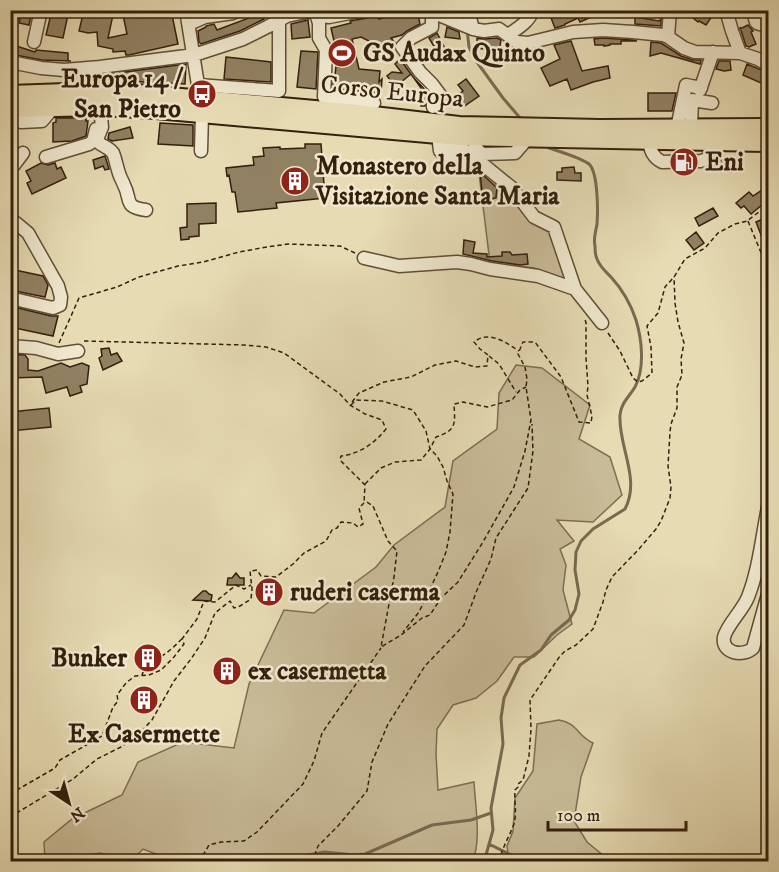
<svg xmlns="http://www.w3.org/2000/svg" width="779" height="872" viewBox="0 0 779 872" font-family="'IM FELL DW Pica',serif">
  <style>
    .green { fill: #c8bb97; stroke: #7e6d52; stroke-width: 1.5 }
    .lines { fill: none; stroke-linecap: round; stroke-linejoin: round }
    .stream { stroke: #7a694f; stroke-width: 3 }
    .building { fill: #918163; stroke: #341f0d; stroke-width: 1.5 }
    .minor-casing { stroke: #604e36; stroke-width: 15 }
    .major-casing { stroke: #341f0d; stroke-width: 20 }
    .path { stroke: #341f0d; stroke-width: 1.5; stroke-dasharray: 4.5 3; stroke-linecap: butt }
    .minor { stroke: #efe8ce; stroke-width: 12 }
    .major { stroke: #e6dbb3; stroke-width: 16 }
    .labels { text-anchor: middle; dominant-baseline: central; stroke-width: 5; stroke-linejoin: round; paint-order: stroke }
    .poi-label { font-size: 26px; font-weight: bold; fill: #341f0d; stroke: #efe8ce; text-anchor: start }
    .street-label { font-size: 26px; fill: #341f0d; stroke: #efe8ce }
  </style>
  <rect width="100%" height="100%" fill="#e6dbb3"/>
  <filter id="stains"><feTurbulence type="fractalNoise" baseFrequency=".00333" numOctaves="4"/><feColorMatrix values="0 0 0 0 .2 0 0 0 0 .09 0 0 0 0 .02 0 0 0 .5 -.17"/></filter>
  <radialGradient id="worn" r=".72"><stop offset=".6" stop-color="#630" stop-opacity="0"/><stop offset="1" stop-color="#630" stop-opacity=".3"/></radialGradient>
  <path class="green" d="M478,165L483,168L497,186L507,185L549,227L567,282L534,268L490,263Z
    M516,365L542,368L590,405L579,439L610,457L622,495L593,522L557,520L574,541L560,549L566,565L563,590L572,624L557,635L534,657H514L497,681L476,698L453,705L437,729L436,754L438,790L474,782C475,803 482,844 472,861L177,862L143,849L131,861L100,853L45,861L44,842L72,819L122,795L138,762L183,742L234,748L249,684L284,610L314,613L376,567L394,545L445,507L453,461L497,429L499,393Z
    M559,720C578,723 577,736 593,743L581,777L574,821L587,842L610,861H519L508,854L507,846L513,831L515,798L533,771L537,724Z"/>
  <g class="lines">
    <path class="stream" d="M467,29L469,47L474,58L503,98L521,119
      M489,844L525,862
      M243,862L276,857L291,858L325,852L354,855L365,854L432,825L471,820L491,813
      M484,862L493,830L491,808L503,744L501,718L504,698L520,665L541,650L551,635L569,620L575,610L579,594L575,570L576,552L581,541L593,529L625,509C641,479 618,446 620,415C621,403 629,397 635,387C645,368 642,340 636,320C631,305 622,289 611,277C606,272 600,267 597,259C595,255 595,250 595,246C593,238 596,231 597,224C598,211 598,175 590,165C585,159 558,151 549,148"/>
  </g>
  <path class="building" d="M10,10H32L29,25L19,23L20,19L10,17Z
    M52,10H69L63,38L46,35Z
    M84,10H114L108,38L127,34L122,10H171L178,44L129,55H126L125,51L113,52V49L98,46L97,32L88,33L79,31Z
    M409,10H417L420,24L407,31L402,35L391,38L395,43L394,44L371,50L369,41L361,37L352,39L359,69L380,71L379,82L382,79L381,93L333,89V75H335L336,66L340,67L331,28L351,23L350,21L367,18L377,13L379,19Z
    M548,10H607L580,22L578,18L565,24V25L555,28Z
    M683,10H707L713,15L706,25L699,21L698,22Z
    M262,13L264,19L240,31L201,44L199,42L198,31L206,27V26L214,24L217,30Z
    M635,17L659,21L661,19V26L635,24Z
    M308,20L310,37L292,39L291,24Z
    M748,25L753,31L751,32L756,44L749,47L746,46L740,27V29Z
    M447,27L459,32L460,39L445,37Z
    M437,33L447,52L439,55L429,38Z
    M477,38L485,39L497,38L501,40L499,51L477,48Z
    M603,38L632,40L637,41H621V44H610V45L604,46V45H595L594,39Z
    M571,41L582,71L608,66L610,78L593,82L571,90L567,79L550,86L541,68L560,59L554,45Z
    M651,42L661,43L681,56L693,60H701L700,64L661,53L650,56Z
    M10,44L35,52L36,50L68,53V61H71L42,60L10,54Z
    M301,51L318,52L316,89L297,87Z
    M226,57L271,62V82L224,79Z
    M400,59L413,77L430,95L426,100L425,106H421L422,91L421,88L411,74L395,87L387,76L392,72L402,73L395,64Z
    M719,61H730L731,70L724,71L716,69Z
    M186,64L185,84L102,80V75Z
    M747,64L768,73V86L743,75Z
    M466,79L479,96L463,107L458,95L463,91L458,85Z
    M648,93H676L672,111H648Z
    M56,118H86V121H88L86,136L72,141L53,142V123L56,122Z
    M160,123L193,125V146L158,144Z
    M130,127L133,138L112,141L108,139L109,133Z
    M305,144H321L325,198L276,203L277,208L238,212L235,192H232L229,175L227,176L226,168L254,165L253,157L264,156L263,148L280,147V149L305,148Z
    M105,156L109,169L105,170L103,166L95,169L93,160Z
    M718,160H736V172H728V168H715V163Z
    M41,163L48,165L55,163L57,169L61,167L66,178L32,194L27,183L31,181L26,171Z
    M574,167L575,173H581V181L557,180V172H562V168Z
    M480,172L497,188L496,198L483,201Z
    M768,186V200L751,214L744,206L741,208L736,203L749,192L753,196Z
    M216,203V223L199,224V236L189,237V239L181,240L180,228L187,227V204Z
    M713,208L718,216L699,226L695,218Z
    M768,217V238L763,240L756,222Z
    M696,232L704,243L694,250L686,240Z
    M464,240L475,242L473,253L487,254V257L502,256V252H510L512,255L527,254L528,264L520,265L492,261L463,254Z
    M10,269L43,276L48,285L45,297L10,290Z
    M14,307L51,316H58L53,336L10,327Z
    M109,348L111,355L117,353L122,361L103,370L99,358L102,356L101,349Z
    M10,354L25,355L28,359V370L38,371L61,363L70,367L82,363L89,366L87,384L80,386L82,392L70,396L67,387L46,393L42,377L10,378Z
    M49,408L51,427L10,431V412Z
    M236,573L240,578H244V585H227L228,578H232Z
    M264,582H275L274,602H263Z
    M203,591H206L209,594L212,595L211,601L193,600Z"/>
  <g class="lines">
    <g class="minor-casing">
      <path id="minor" d="M186,10L198,85L279,91V21
        M427,10L473,29L484,31L499,29L517,42L528,43L573,32L603,30L633,32L663,35L668,37L684,48L695,52L740,53L758,59L768,65
        M468,10L473,29
        M726,10L732,31L740,53
        M754,10C755,24 755,25 768,24
        M322,11L323,16L329,17L365,10
        M432,13V27L411,38L402,47L420,72L432,84L441,96L440,98L433,104V107
        M316,14L319,23V38L326,50L324,97L374,103
        M189,24L205,17L233,13L235,10
        M508,35C518,28 529,22 533,10
        M668,37L670,10
        M34,42L41,10
        M10,62L41,68L64,70L100,67L194,55L243,39L267,27L287,16L311,11L313,13L318,14L322,11
        M700,90L713,52
        M100,107L102,127L98,137V142C103,147 109,147 113,153C116,160 117,169 120,176C121,179 123,182 124,185C132,200 123,207 146,210
        M12,109L21,122L42,121L53,108
        M677,128L686,85L701,88
        M691,128L692,100L712,103
        M438,135L440,151C451,158 467,162 480,160
        M472,137L477,149L482,154L515,153L527,139
        M648,140C651,150 652,157 662,162L701,161C710,159 715,150 720,142
        M447,149L466,151L469,153L512,188L534,217L554,227L575,289L602,323
        M201,151L202,114
        M46,157L89,144L93,141L96,129
        M10,164L14,165L23,153
        M10,221L16,223L28,233L58,286L61,297L60,305L53,308L10,298
        M364,258L399,266L457,262L471,264L490,269L538,276L575,289
        M10,346L36,348L58,354L78,351
        M768,507C762,537 759,569 748,597C743,610 727,625 724,637C721,654 744,657 753,648L768,594"/>
    </g>
    <g class="major-casing">
      <path id="major" d="M10,94L94,91L126,92L348,112L459,125L600,128L768,127
        M10,109L100,107L156,110L461,137L768,143"/>
    </g>
    <path class="path" d="M748,221L762,255L764,280L768,293
      M608,333L620,351L633,378L638,382L642,381L652,373L651,347L647,326L658,313L665,287L674,277L685,259L705,248L718,233L735,224L747,221L768,205
      M84,341L244,345L266,347L284,353L340,394L350,405L365,414L382,420L386,429C374,444 359,454 341,456L340,460L365,485L364,503
      M59,343L79,298L117,287L139,277L178,266L203,262L239,252L267,247L288,244L340,246L355,253
      M489,356L499,364L516,392
      M352,402L359,393L384,382L411,377L435,365L456,361L475,367L487,366L488,355L480,349L474,342C489,330 505,342 519,351
      M351,405L356,400L382,401L413,410L426,431L430,449L437,456L443,467L447,481L453,494L450,532L446,552L438,572L419,612L403,632
      M365,484L381,468L395,462L421,460L430,449L436,437C457,430 455,424 454,404L463,402L487,407L512,400L520,390L526,387
      M142,675L147,661C162,660 172,648 182,639
      M10,794L55,768L60,760L102,736L113,707L118,701L117,695L126,683L135,676L149,675L161,670L174,657L184,644L182,639L197,619L204,601L215,602L236,585L244,589L251,585
      M10,817L73,779L97,759L121,747L138,735L152,720L174,681L191,659L205,638L215,613L230,601L234,608L240,606L251,599L252,589L250,571L257,570L261,576L276,577L293,564L304,553L326,541L332,530L337,528L341,522L353,523L358,527L363,524L359,508L364,503L367,502L373,506L388,541L397,551L394,577L381,647L401,635L422,618L430,615L441,598L458,582L483,542L514,487L525,451L531,420L526,387L527,379L525,367L518,354L523,342H535L561,377L579,422L591,423L592,416L587,395L588,386L586,358V323L585,319
      M199,862L209,845L221,842L244,841L257,832L303,784L314,761L322,733L381,648
      M315,862L313,860L318,846L338,826L367,791L372,762L388,724L425,666L464,625L477,590L491,559L496,538L528,488L533,451L532,424
      M499,862C502,848 509,837 514,824C517,813 514,801 515,790L518,787V784L523,780L529,756L531,729L530,700L560,656L565,651L576,645L593,629L603,602L606,590L612,577L639,549L656,529L661,521L670,498L671,487L668,466L670,432L671,424L677,408V387L682,375L681,359L684,343L678,322L675,303L674,277"/>
    <use href="#minor" class="minor"/>
    <use href="#major" class="major"/>
  </g>
  <defs>
    <g id="stadium-disc" transform="scale(1.5)"><circle r="9.5" fill="#8f2418" stroke="#efe8ce"/><path d="M0-5a6.5 5 0 1 0 0 10a6.5 5 0 1 0 0-10ZM-3.5-1.8h7v3.6h-7Z" fill="#fff"/></g>
    <g id="bus-disc" transform="scale(1.5)"><circle r="9.5" fill="#8f2418" stroke="#efe8ce"/><path d="M-5-6H5V4H4V6H2V4H-2V6H-4V4H-5ZM-3.5-4V0h7V-4ZM-3.5 1.2v1.5H-2V1.2ZM2 1.2v1.5H3.5V1.2Z" fill="#fff"/></g>
    <g id="fuel-disc" transform="scale(1.5)"><circle r="9.5" fill="#8f2418" stroke="#efe8ce"/><path d="M-5.5-6h7V0h2V4h1.3V-2.5L3-4.5l.8-.8L6-3V5H2.5V1h-1V6h-7ZM-4.2-4.7v3.2H.2V-4.7Z" fill="#fff"/></g>
    <g id="building-disc" transform="scale(1.5)"><circle r="9.5" fill="#8f2418" stroke="#efe8ce"/><path d="M-4-6H4V6H1V3H-1V6H-4ZM-2.5-4.3h1.7v1.8h-1.7ZM.8-4.3h1.7v1.8H.8ZM-2.5-1h1.7V.8h-1.7ZM.8-1h1.7V.8H.8Z" fill="#fff"/></g>
  </defs>
  <g fill-rule="evenodd">
    <use href="#stadium-disc" x="342" y="53"/>
    <use href="#bus-disc" x="202" y="94"/>
    <use href="#fuel-disc" x="684" y="162"/>
    <use href="#building-disc" x="295" y="181"/>
    <use href="#building-disc" x="269" y="592"/>
    <use href="#building-disc" x="148" y="658"/>
    <use href="#building-disc" x="227" y="671"/>
    <use href="#building-disc" x="144" y="700"/>
  </g>
  <g class="labels">
    <g class="poi-label">
      <text x="363" y="53">GS Audax Quinto</text>
      <text x="181" y="79" text-anchor="end">Europa 14 /<tspan x="181" dy="30">San Pietro</tspan></text>
      <text x="705" y="162">Eni</text>
      <text x="316" y="166">Monastero della<tspan x="316" dy="30">Visitazione Santa Maria</tspan></text>
      <text x="290" y="592">ruderi caserma</text>
      <text x="127" y="658" text-anchor="end">Bunker</text>
      <text x="248" y="671">ex casermetta</text>
      <text x="144" y="734" text-anchor="middle">Ex Casermette</text>
    </g>
    <g class="street-label">
      <text transform="translate(392 92) rotate(6)">Corso Europa</text>
    </g>
  </g>
  <rect width="779" height="872" fill="none" stroke="#e6dbb3" stroke-width="36"/>
  <rect x="12" y="12" width="755" height="848" fill="none" stroke="#341f0d" stroke-width="3"/>
  <rect x="18" y="18" width="743" height="836" fill="none" stroke="#341f0d" stroke-width="1.5"/>
  <g transform="translate(69 803) rotate(144)" stroke="#efe8ce" stroke-width="4.5" paint-order="stroke">
  <path d="M0-4.5L10 22L0 15L-10 22Z" fill="#341f0d"/>
  <text y="-9" font-size="16" font-weight="bold" text-anchor="middle" fill="#341f0d">N</text>
  </g>
  <path d="M548 821v9h138v-9" fill="none" stroke="#341f0d" stroke-width="3"/>
  <text x="557" y="821" font-size="18" fill="#341f0d" stroke="#efe8ce" stroke-width="4.5" paint-order="stroke">100 m</text>
  <rect width="100%" height="100%" filter="url(#stains)"/>
  <rect width="100%" height="100%" fill="url(#worn)"/>
</svg>
